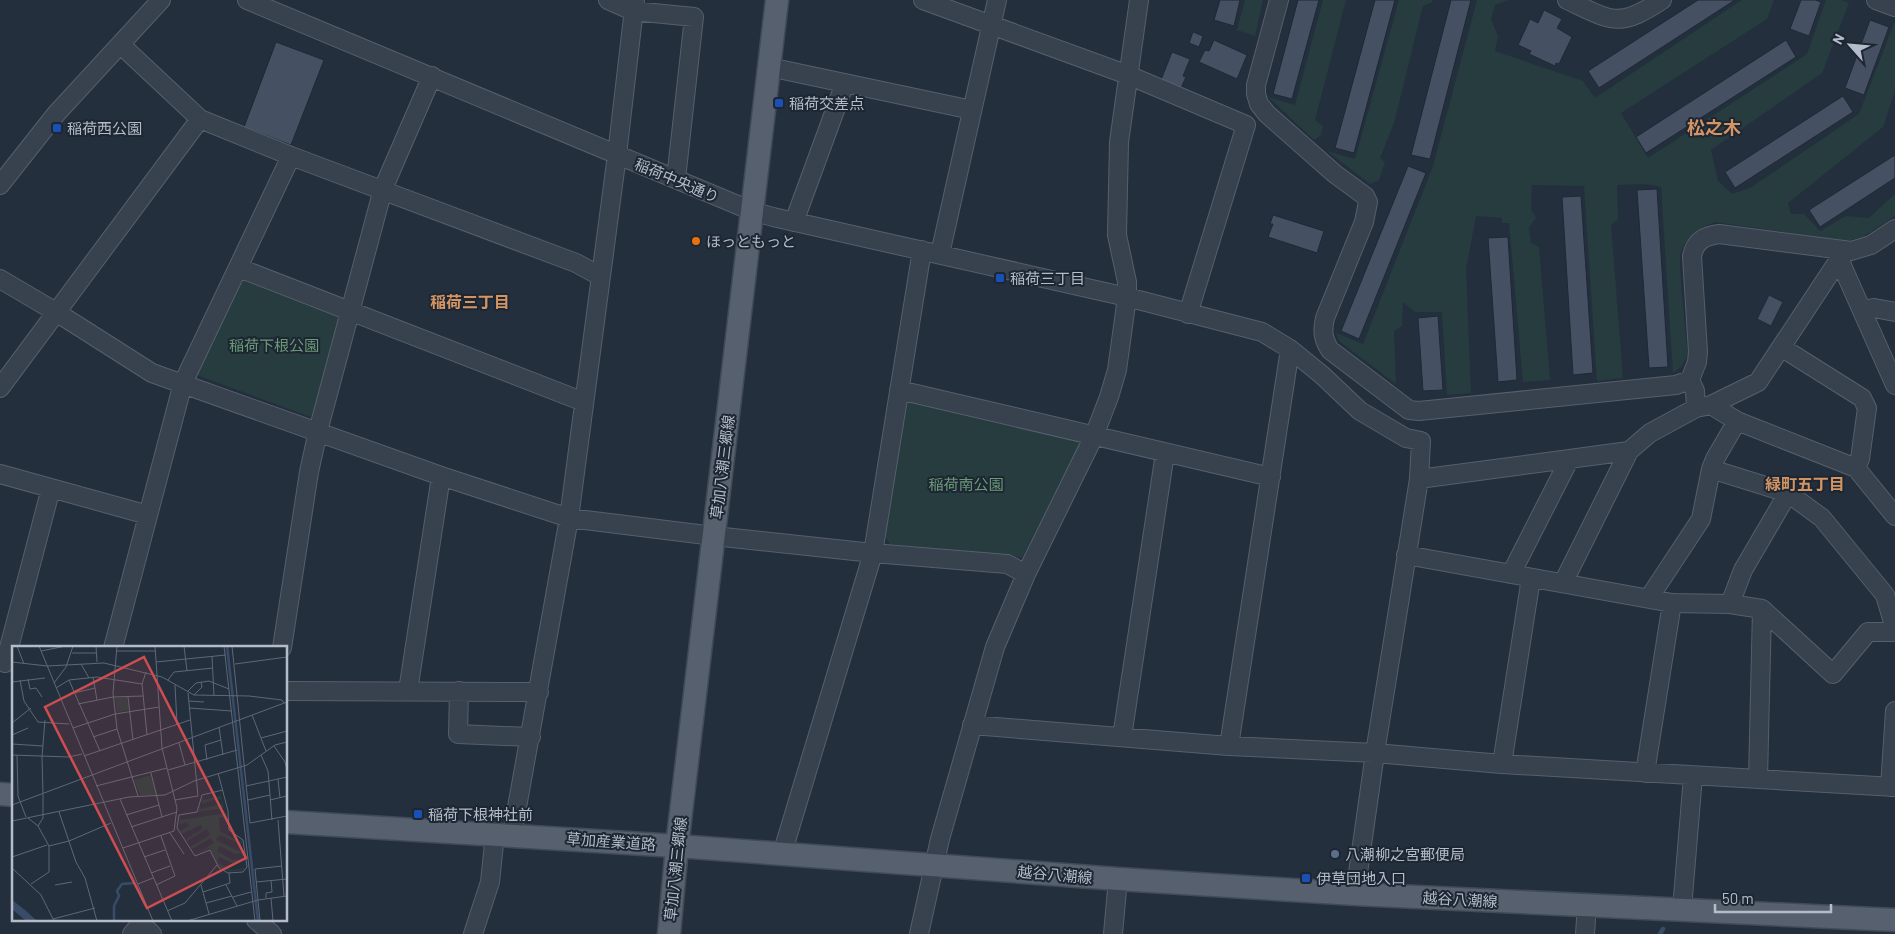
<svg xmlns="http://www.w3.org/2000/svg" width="1895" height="934" viewBox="0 0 1895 934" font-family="Barlow,'Noto Sans JP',sans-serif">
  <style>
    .green { fill: #263c3f }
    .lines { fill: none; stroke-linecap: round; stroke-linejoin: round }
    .stream { stroke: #394c67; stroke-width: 4.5 }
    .building { fill: #455162; stroke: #1f2835 }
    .minor-casing { stroke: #565f6c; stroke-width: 20 }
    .major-casing { stroke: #414a57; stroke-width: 25 }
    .minor { stroke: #38414e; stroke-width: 18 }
    .major { stroke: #56606e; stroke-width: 22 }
    .transit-dot { fill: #1a4fb4; stroke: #1d2633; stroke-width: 2 }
    .food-dot { fill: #e8710a; stroke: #1d2633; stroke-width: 2 }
    .service-dot { fill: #5c6f8a; stroke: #1d2633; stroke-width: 2 }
    .labels { text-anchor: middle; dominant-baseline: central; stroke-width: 4; stroke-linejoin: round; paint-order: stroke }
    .poi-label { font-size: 15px; fill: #b4bcc9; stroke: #1d2633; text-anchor: start }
    .street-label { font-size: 15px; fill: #b4bcc9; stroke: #1d2633 }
    .park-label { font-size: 15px; fill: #6b9a76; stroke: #1d2633 }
    .neighbourhood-label { font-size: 16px; font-weight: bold; fill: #d59563; stroke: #1d2633 }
    .quarter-label { font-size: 18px; font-weight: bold; fill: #d59563; stroke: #1d2633 }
    .inset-river { fill: none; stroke: #394c67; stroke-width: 2.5 }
    .inset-road { fill: none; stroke: #5e6776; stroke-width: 1 }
    .view { fill: #ce4d50; fill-opacity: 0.15; stroke: #ce4d50; stroke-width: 2.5 }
    .inset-edge { fill: none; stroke: #b4bcc9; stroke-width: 2.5 }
  </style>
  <rect width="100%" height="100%" fill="#242f3e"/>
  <path class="green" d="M1245,0H1263L1255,36L1237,30Z
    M1323,0H1346L1315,120L1323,126L1321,135L1314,140L1268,97L1295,105Z
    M1399,0H1432V2L1423,6L1394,123L1380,158L1385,162L1379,180L1370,184L1327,151L1355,159Z
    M1477,0H1509L1495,5L1491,19L1498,36L1495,51L1583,81L1595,98L1742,0H1774L1767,19L1621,113L1648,158L1807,54L1826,0H1841L1849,3L1822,73L1711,150L1718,181L1732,194L1750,188L1859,114L1895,21V91L1883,127L1788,203L1791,214H1804L1820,231L1846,216L1869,218L1895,194V216L1863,237L1846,241L1715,222C1699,228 1688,235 1681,251C1677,261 1687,339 1688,355L1682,366L1673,373L1661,187L1645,184L1617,185L1618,219L1611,225L1623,378L1597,381L1584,186L1532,185L1531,210L1536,218L1529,227L1531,243L1539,247L1550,380L1523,382L1509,223H1502V218L1476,216L1466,269L1471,393L1447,395L1442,312H1415L1403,302L1402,326L1394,331L1396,384L1339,341L1336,333L1363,344L1433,166Z
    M248,276L337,312L341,319L317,412L311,417L199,376L196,372L240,280Z
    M911,401L1076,439L1080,445L1022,558L890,544L884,535L903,407Z"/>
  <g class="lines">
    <path class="stream" d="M1660,934L1663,929"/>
  </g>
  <path class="building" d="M1220,0H1240L1234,26L1214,20Z
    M1298,0H1319L1292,99L1273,94Z
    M1375,0H1395L1354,153L1335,148Z
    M1451,0H1471L1430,159L1411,155Z
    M1698,0H1735L1599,88L1588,71Z
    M1801,0H1815L1821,2L1809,36L1790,29Z
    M1544,10L1562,19L1557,28L1572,37L1559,64L1556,63L1555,66L1529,54L1531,51L1518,45L1530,19L1538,23Z
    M1870,20L1889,27L1864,95L1845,88Z
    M1193,32L1203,36L1199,47L1189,43Z
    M1214,40L1247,55L1237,79L1199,62L1205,50L1209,51Z
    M1786,40L1796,57L1646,153L1636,137Z
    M276,42L324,60L291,145L244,127Z
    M1172,52L1190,59L1183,76L1186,77L1181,88L1161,80Z
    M1843,96L1853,112L1735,188L1725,172Z
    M1895,155V178L1820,227L1809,210Z
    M1408,166L1426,173L1359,339L1341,331Z
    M1657,189L1668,367L1649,368L1637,190Z
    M1581,196L1593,373L1573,375L1562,197Z
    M1273,215L1324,231L1317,253L1268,237L1273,224H1270Z
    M1508,237L1517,380L1498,382L1488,238Z
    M1769,295L1783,302L1771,326L1757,319Z
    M1438,316L1443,390L1423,391L1418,318Z"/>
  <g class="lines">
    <g class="minor-casing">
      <path id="minor" d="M247,0L752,211L773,217L1127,297L1262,332L1290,349L1322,375L1360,411L1406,438L1421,441L1419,479L1375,753L1355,894
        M608,0L633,11L694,17L676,179
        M923,0L1128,75L1246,125L1188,314
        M1279,0L1256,85V94L1259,104L1267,114L1335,174L1365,196L1368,202L1364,222L1325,318C1322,331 1323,339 1330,350L1409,410L1419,411L1676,385L1690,380L1697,362L1698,352L1692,256C1695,241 1704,236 1719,234L1851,251L1871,245L1895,229
        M1567,0C1612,21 1618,29 1662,0
        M1876,0L1895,7
        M121,45L200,119L291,156L576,263L600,276
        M769,67L972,110
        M0,185L56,114L161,0
        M794,222L845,83
        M1842,250L1840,258L1843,268L1895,385
        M940,254L997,0
        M239,268L584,402
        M0,279L56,312L152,373L441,476L569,518L714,536L873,553L1007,564L1026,574
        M1862,310L1874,308L1895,312
        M1781,347L1862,398L1867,408L1860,459L1856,468
        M1690,380L1695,391L1696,408L1711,405L1758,382L1840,258
        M0,388L200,119
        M899,390L1271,477
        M1711,405L1737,421L1856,468L1895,516
        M1711,469L1715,459L1737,421
        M0,474L148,515
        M1419,479L1629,451
        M1406,555L1672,603L1730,604L1762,609L1758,779
        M1511,574L1569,460
        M1563,583L1629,451L1650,433L1696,408
        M1649,598L1701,519L1711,469L1788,493L1822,518L1885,595L1895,629
        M1730,604L1743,570L1788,493
        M1762,609L1833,674L1868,632H1895
        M113,648L183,383L291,156
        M282,648L309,472L318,431L383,189L432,76
        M5,663L51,488
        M286,691L539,692
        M408,691L441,476
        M459,691L458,734L531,737
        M972,725L1229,746L1375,753L1502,764L1895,787
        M1122,737L1165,453
        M1229,746L1290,349
        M1502,764L1531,578
        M1645,773L1672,603
        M1890,787L1895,711
        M512,835L569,518L617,155L635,0
        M782,854L873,553L922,250
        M1682,909L1693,776
        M256,920L272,934
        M141,924L152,934
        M132,934L144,920
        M473,934L490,882L495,834
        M919,934L940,839L995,647L1026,574L1094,436L1109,397L1117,370L1127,297V282L1117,235L1119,142L1139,0
        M1113,934L1118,879
        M1585,934L1587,905"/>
    </g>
    <g class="major-casing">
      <path id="major" d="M0,794L14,795
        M286,822L677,846L1118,879L1355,894L1895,920
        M669,934L677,846L777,0"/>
    </g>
    <use href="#minor" class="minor"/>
    <use href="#major" class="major"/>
  </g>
  <g class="transit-dot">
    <rect x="774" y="98" width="10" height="10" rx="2.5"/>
    <rect x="52" y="123" width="10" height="10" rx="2.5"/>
    <rect x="995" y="273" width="10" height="10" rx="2.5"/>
    <rect x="413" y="809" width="10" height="10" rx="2.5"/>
    <rect x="1301" y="873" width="10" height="10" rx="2.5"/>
  </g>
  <circle class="food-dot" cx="696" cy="241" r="5"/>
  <circle class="service-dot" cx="1335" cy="854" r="5"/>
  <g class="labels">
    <g class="poi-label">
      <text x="789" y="103">稲荷交差点</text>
      <text x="67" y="128">稲荷西公園</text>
      <text x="706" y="241">ほっともっと</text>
      <text x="1010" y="278">稲荷三丁目</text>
      <text x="428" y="814">稲荷下根神社前</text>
      <text x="1345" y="854">八潮柳之宮郵便局</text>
      <text x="1316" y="878">伊草団地入口</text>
    </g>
    <g class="street-label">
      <text transform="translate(677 180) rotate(23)">稲荷中央通り</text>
      <text transform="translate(722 467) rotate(-83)">草加八潮三郷線</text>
      <text transform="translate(611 841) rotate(4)">草加産業道路</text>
      <text transform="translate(675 869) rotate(-84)">草加八潮三郷線</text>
      <text transform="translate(1055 874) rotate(5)">越谷八潮線</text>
      <text transform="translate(1460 899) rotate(3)">越谷八潮線</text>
    </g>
    <g class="park-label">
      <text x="274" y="345">稲荷下根公園</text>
      <text x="966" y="484">稲荷南公園</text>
    </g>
    <g class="neighbourhood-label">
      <text x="470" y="301">稲荷三丁目</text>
      <text x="1805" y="483">緑町五丁目</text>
    </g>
    <g class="quarter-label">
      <text x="1714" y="127">松之木</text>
    </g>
  </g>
  <g transform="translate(12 646)">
    <rect width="275" height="275" fill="#242f3e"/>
    <path d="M115,51L117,64L105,66L103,52ZM139,129L144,149H128L122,134ZM208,146L215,171L207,172L208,185L227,196L229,193L231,199L208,189L204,194L231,207L223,208L208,200L205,205L220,214L232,213V215L220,217L207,211L206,216L218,224L233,222L232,224L218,226L207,221L198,202L183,208L202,197L199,192L180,203L178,201L198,189L195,183L175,195L174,193L190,183L189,179L170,188L168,185L177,180L175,176L167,179L169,170V174L213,167L212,162L186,166L188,160L189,163L210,158L209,154L205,153L189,158L190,150L191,154L208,150Z" fill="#263c3f"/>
    <path d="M0,254L13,264L25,275H14L0,263Z" fill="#394c67"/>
    <path class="inset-river" d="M215,0L246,275M102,275V260L107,250L105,245L110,238L123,237"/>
    <path class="inset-road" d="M5,0L12,18M27,0L141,275M84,0L85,16M105,0L101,47L105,83L126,150M172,0L175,25M212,0L243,275M220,0L238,177L275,170M29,5L54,0M104,5H143M60,7H84M200,10L202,50M0,16L35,20L92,17L150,31L182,49L237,50L270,54L272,57M144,16L214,9M69,18L77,32M223,18L275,11M134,26L130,38L135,89M81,31L85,54M16,33L18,43L24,42L30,51M8,34L12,55L26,76L57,78M156,34L162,26L201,22M0,36L33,32M42,37L54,21L61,0M163,39L165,78M44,42L57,34M175,46L184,37L197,35L217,43M62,47L83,42M182,49L190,41L189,36M116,51L121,94M177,55L192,56M66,58L101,51L131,50M177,62L220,65M240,69L254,105M0,77L19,62M207,81L211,109M61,82L103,68L147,61M0,89L16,82M81,91L105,83M249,92L275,85M167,97L173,119M0,98L31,100M262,100L273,116L275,124M88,105L57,34L85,31L130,38M0,109L57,111L70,108M5,109L6,150L14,171M249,109L256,125L260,174M72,110L178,74M30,111L33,74M30,111L31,147M195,114L193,99L209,94M156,124L225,104M139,127L150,171M206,127L210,142L216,165L217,184L231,194L235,221L231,226L216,227L207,222L198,204L183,210L165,182L167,169L185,166L190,149L211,144M266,133L268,152M84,140L155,122M234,140L275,131M108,153L160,275M163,154L186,150L176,47M236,154L258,149M258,154L275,150M0,159L275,56M47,166L64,216L73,232L85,275M114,169L147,159M16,172L26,180L37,200L57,195L99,177M266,174L272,250M0,175L117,151L153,149L182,135L235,119L263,99L275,96M26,180L31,172V148M119,181L165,166M158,187L172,208M111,202L162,185L165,162L150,102L143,0M0,211L35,199M132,211L153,204M0,222L29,249L42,275M139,227L158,220M244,236L275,233M19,238L37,226V200M126,238L141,232M43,239L60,236M144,239L163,230L149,190M189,239L197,268M214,239L225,260M191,246L218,237L217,227M221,251L239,246M254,252V247L260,246L259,234M259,252L261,275M194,257L220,250M155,265L173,257L205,219M41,273L83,262M175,275L246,254L275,250M248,275L243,223L270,220"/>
    <path class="view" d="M132,11L234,212L135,262L33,61Z"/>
    <rect width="275" height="275" class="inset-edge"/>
  </g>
  <g transform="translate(1850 45) rotate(297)" stroke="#1d2633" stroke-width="4" paint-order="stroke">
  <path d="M0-4L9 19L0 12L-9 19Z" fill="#b4bcc9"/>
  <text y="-8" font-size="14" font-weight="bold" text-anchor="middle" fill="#b4bcc9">N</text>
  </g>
  <path d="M1715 904v8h116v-8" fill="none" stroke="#b4bcc9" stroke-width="2.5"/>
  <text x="1722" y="904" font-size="15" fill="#b4bcc9" stroke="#1d2633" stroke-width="4" paint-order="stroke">50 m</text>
</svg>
